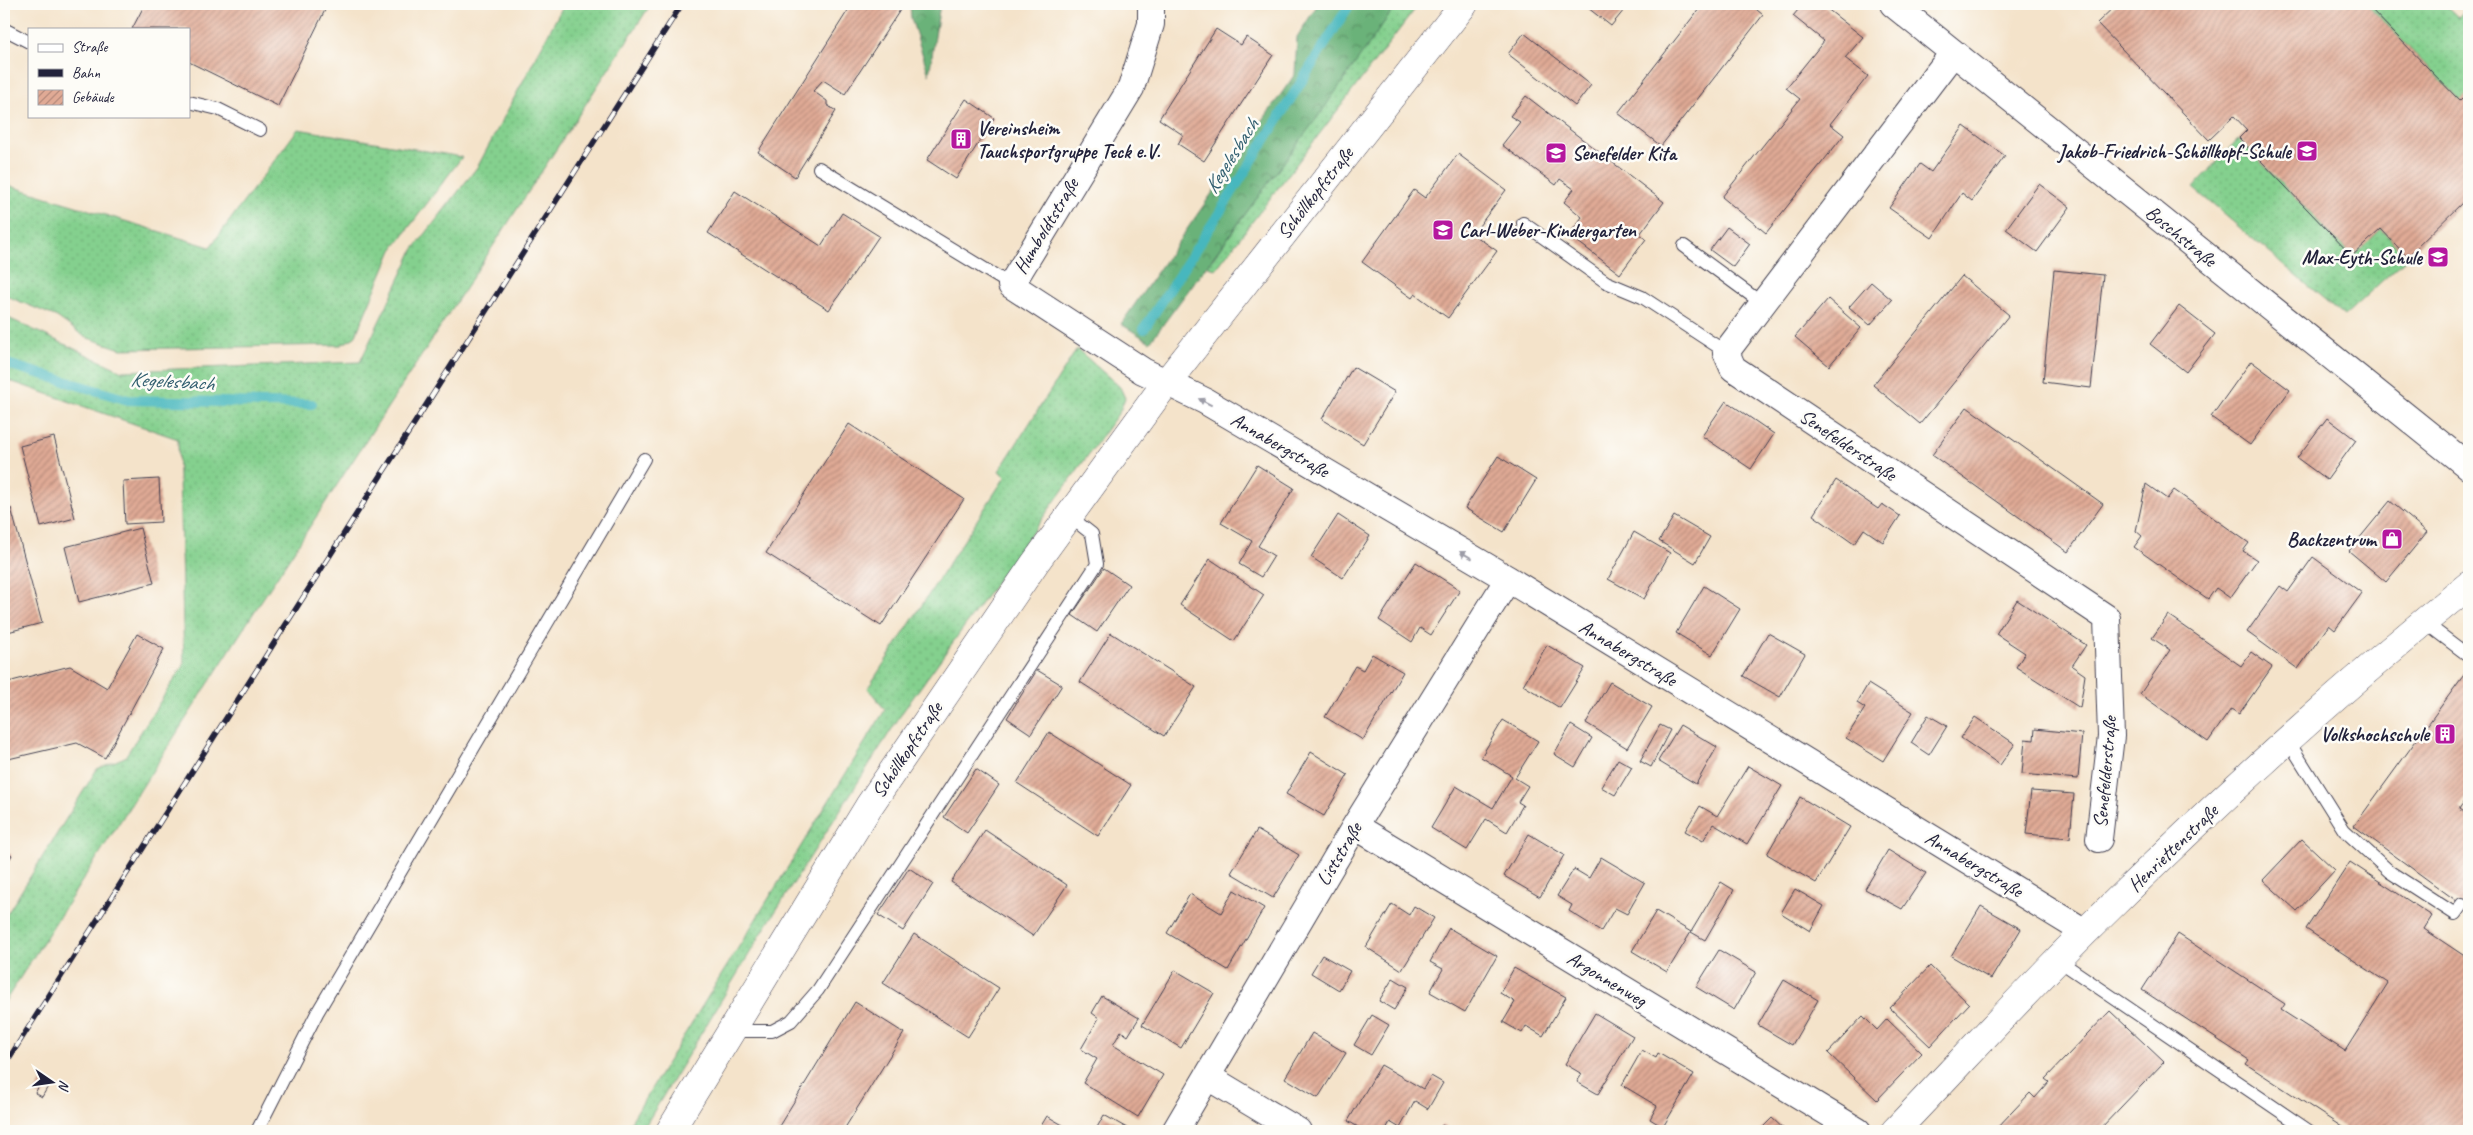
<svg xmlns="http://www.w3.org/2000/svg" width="2473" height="1135" viewBox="0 0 2473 1135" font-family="Caveat,sans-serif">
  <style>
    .grass { fill: url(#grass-dots); stroke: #537964 }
    .forest { fill: url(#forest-crowns); stroke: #466a5a }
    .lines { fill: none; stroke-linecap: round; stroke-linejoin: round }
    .stream { stroke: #47b7be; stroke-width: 10 }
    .building { fill: url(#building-hatch) }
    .lane-casing { stroke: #423f50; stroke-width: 14 }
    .street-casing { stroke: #423f50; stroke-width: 28 }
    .secondary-casing { stroke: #423f50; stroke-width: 29 }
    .lane { stroke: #fff; stroke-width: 12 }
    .street { stroke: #fff; stroke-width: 26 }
    .secondary { stroke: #fff; stroke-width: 28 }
    .rail-casing { stroke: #22223b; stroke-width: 5.5 }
    .rail { stroke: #fdfcf7; stroke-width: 4; stroke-dasharray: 11; stroke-linecap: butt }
    .oneway { fill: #9c9ca7 }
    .labels { text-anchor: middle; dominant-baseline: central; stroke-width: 5; stroke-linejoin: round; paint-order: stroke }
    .poi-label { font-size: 20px; font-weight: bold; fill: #22223b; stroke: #fdfcf7; text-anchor: end }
    .street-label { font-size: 20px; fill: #22223b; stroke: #fdfcf7 }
    .water-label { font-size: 21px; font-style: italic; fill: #315e6f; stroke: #fdfcf7 }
  </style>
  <defs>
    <pattern id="grass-dots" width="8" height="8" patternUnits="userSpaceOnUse" patternTransform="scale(1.25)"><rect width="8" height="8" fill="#84d08e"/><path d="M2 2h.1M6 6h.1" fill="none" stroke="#72b27b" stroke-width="1.8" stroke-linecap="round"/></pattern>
    <pattern id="forest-crowns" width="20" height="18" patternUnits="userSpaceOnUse" patternTransform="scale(1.25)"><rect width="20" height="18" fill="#6bb279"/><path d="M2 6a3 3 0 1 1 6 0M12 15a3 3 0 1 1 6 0" fill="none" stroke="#589064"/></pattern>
    <pattern id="building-hatch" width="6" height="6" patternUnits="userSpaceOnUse" patternTransform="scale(1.25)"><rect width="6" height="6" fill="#e0aa95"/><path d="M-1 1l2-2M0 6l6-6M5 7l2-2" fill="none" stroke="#b58a7b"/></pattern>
  </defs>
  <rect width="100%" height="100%" fill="#fdfcf7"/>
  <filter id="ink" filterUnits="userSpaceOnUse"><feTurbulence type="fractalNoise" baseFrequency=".02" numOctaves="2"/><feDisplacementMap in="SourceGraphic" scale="10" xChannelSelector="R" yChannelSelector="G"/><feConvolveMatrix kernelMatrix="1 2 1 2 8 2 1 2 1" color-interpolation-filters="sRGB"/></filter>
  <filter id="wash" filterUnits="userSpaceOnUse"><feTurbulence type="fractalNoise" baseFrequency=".0096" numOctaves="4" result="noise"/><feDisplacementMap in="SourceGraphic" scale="20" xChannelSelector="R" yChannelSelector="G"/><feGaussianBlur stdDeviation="1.12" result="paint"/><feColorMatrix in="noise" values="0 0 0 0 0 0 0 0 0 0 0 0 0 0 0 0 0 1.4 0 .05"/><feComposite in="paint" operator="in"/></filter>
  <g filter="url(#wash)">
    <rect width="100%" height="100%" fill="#f4e3ca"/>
    <path class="grass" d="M564,4H651L258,606L4,1003V919L97,769L125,757L184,664L178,439L4,379V316L122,371L360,362L413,250L478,166Z
      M1397,4H1419L1216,269L1207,267Z
      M2367,4H2444L2458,17L2469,7V92L2460,101Z
      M298,129L462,157L392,250L355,337L341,345L121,349L85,337L57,317L4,295V184L210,247Z
      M2238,139L2353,257L2381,229L2407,258L2344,316L2193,188Z
      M1077,349L1120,387L1125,398L1120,411L904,710L765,928L642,1131H625L885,710L868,688L1005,477L999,471Z"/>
    <path class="forest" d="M910,4H940L929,75L911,18Z
      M1318,4H1397L1322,111L1150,342L1121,324L1295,74L1297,37Z"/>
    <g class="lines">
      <path class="stream" d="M1144,329L1218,215L1350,4
        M4,363L128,400L312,404"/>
    </g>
    <g id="blocks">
      <path class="building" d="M145,4H313L325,10L278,106L189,62V29H132Z
        M852,4H904L845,94L823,80L813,91L827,101V105L836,111L795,177L758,152Z
        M1583,4H1629L1611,26Z
        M1703,4H1750L1763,15L1661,146L1618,113Z
        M1803,4H1821L1863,37L1845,58L1868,76L1830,124L1844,135L1766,233L1722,197L1800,99L1786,88L1824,41L1793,16Z
        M2117,4H2366L2460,101L2469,92V168L2462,174L2469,181V196L2407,257L2381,229L2352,256L2239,138L2247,130L2234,116L2209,140L2097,23Z
        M1216,29L1241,45L1246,37L1273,55L1204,161L1178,144L1183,135L1159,119Z
        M1524,33L1591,85L1575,106L1508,54Z
        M1526,96L1664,202L1640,234L1646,239L1620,274L1569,235L1582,217L1564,202L1574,189L1560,179L1556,185L1502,145L1520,122L1510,116Z
        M966,99L994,118L956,179L927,160Z
        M1964,126L2005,156L1972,201L1962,193L1932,238L1889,208L1920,164L1931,172Z
        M1458,154L1506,190L1473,234L1497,251L1448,318L1415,294L1412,298L1362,262L1414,190L1425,198Z
        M2039,184L2070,207L2037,252L2006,229Z
        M735,191L821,246L842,213L879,236L829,310L708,233Z
        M1727,227L1750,244L1733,267L1710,250Z
        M2054,270L2103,275L2091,388L2043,382Z
        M1962,276L2009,315L1920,424L1873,385Z
        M1871,282L1892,300L1870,325L1849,307Z
        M1828,299L1861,328L1829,366L1795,337Z
        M2179,306L2215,334L2186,372L2150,344Z
        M2251,361L2290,390L2250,445L2211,417Z
        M1353,367L1395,392L1363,444L1322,419Z
        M1726,401L1774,434L1751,469L1702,436Z
        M1967,407L2103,504L2068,552L1932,455Z
        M2327,418L2356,440L2327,480L2297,458Z
        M849,424L964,499L881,626L766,553Z
        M54,437L75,518L41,527L20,446Z
        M1498,456L1536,480L1504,532L1465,508Z
        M1257,465L1294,488L1258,546L1274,556L1261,577L1239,564L1252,541L1221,523Z
        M159,479L161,522L125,524L123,481Z
        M1836,480L1878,509L1882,504L1900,516L1883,542L1864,529L1854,544L1813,515Z
        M2146,484L2167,499L2174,490L2249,543L2243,551L2257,560L2230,598L2216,588L2208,599L2134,547L2142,536L2136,531Z
        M2390,501L2427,532L2386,582L2349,551Z
        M11,508L42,623L4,633V510Z
        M1338,515L1370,536L1343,578L1311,557Z
        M1674,516L1710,537L1695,563L1659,541Z
        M140,528L154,583L79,602L65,547Z
        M1634,532L1670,553L1644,599L1608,579Z
        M2313,557L2362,593L2335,630L2329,625L2298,669L2247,632L2280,586L2288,592Z
        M1210,559L1264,595L1234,641L1180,605Z
        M1416,562L1460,590L1431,635L1420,628L1412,642L1379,620Z
        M1104,568L1129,585L1097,632L1072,615Z
        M1704,586L1740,609L1712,655L1676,633Z
        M2017,600L2086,645L2072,666L2085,675L2080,708L2016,667L2025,653L1996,634Z
        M2168,615L2241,666L2251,652L2272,667L2239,714L2231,709L2208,742L2140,694L2170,650L2152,638Z
        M1111,633L1196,687L1164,736L1080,682Z
        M1768,633L1805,654L1780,697L1743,676Z
        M137,634L164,649L105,758L77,743L4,760V683L70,666L107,688Z
        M1547,645L1585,668L1560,708L1523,685Z
        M1372,654L1403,672L1363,740L1325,717L1355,666L1363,670Z
        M1037,670L1062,685L1031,734L1007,718Z
        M2466,672L2469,674V794L2459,809L2469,816V910L2354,826Z
        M1610,682L1652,707L1627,748L1586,723Z
        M1868,684L1913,712L1883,761L1846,738L1865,708L1857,703Z
        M1928,715L1947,726L1929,755L1911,743Z
        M1975,717L2015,744L2000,765L1961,738Z
        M1503,720L1538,741L1515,778L1528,786L1518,802L1523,805L1507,832L1486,819L1467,850L1431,828L1456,786L1493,808L1512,776L1481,757Z
        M1571,725L1592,738L1575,767L1554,754Z
        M1660,725L1670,730L1651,767L1640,761Z
        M1680,725L1717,747L1696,784L1658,761Z
        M2035,729L2082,734L2078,779L2022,774L2025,739L2034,740Z
        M1049,732L1131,785L1098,836L1017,783Z
        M1311,752L1348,775L1324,816L1286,794Z
        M1618,759L1632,767L1615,795L1601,787Z
        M1748,766L1782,786L1747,844L1713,824L1703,841L1685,831L1700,806L1717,816Z
        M976,769L999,785L967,833L944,817Z
        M2031,791L2074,794L2070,838L2026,834Z
        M1800,797L1850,827L1816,883L1767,854Z
        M985,830L1067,885L1033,936L951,882Z
        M1257,830L1299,855L1273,898L1231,873Z
        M1529,834L1564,855L1540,897L1504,876Z
        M2302,839L2335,870L2297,911L2263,880Z
        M1888,850L1926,873L1902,909L1865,889Z
        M4,851L12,855L4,869Z
        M1601,857L1645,883L1627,914L1615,908L1601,931L1569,911L1572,905L1557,896L1574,869L1589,878Z
        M2350,862L2432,916L2424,929L2469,959V1131H2348L2246,1064L2249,1060L2142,990L2178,934L2285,1004L2281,1010L2345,1051L2388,983L2306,929Z
        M909,868L933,884L903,931L878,915Z
        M1721,882L1734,890L1705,940L1691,932Z
        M1795,889L1824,906L1810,931L1781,913Z
        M1234,890L1264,908L1228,970L1167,933L1190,894L1221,913Z
        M1392,904L1409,915L1414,906L1434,918L1402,970L1366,947Z
        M1981,906L2021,929L1991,979L1951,956Z
        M1656,911L1691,932L1667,972L1632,951Z
        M1449,928L1497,956L1465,1012L1430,992L1443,969L1430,962Z
        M914,934L999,988L968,1037L883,983Z
        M1719,950L1756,972L1734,1010L1696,987Z
        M1322,955L1350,971L1339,990L1311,973Z
        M1930,966L1969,1004L1930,1046L1890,1008Z
        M1514,968L1566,997L1543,1036L1526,1026L1522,1033L1503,1022L1515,1002L1500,993Z
        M1175,970L1214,993L1181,1048L1142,1025Z
        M1393,978L1408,987L1394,1010L1379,1001Z
        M1784,980L1818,1000L1792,1045L1758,1025Z
        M1102,996L1139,1018L1128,1036L1121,1031L1113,1045L1163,1075L1138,1117L1083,1083L1097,1059L1081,1049L1099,1018L1092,1013Z
        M855,1002L904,1033L843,1131H776Z
        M2110,1011L2164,1062L2099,1130L2095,1127L2091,1131H1994L2030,1093L2035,1098L2049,1082L2045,1079Z
        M1595,1013L1633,1036L1598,1094L1577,1082L1582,1074L1565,1064Z
        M1372,1015L1389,1025L1371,1055L1354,1045Z
        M1863,1016L1877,1030L1887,1019L1922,1053L1877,1100L1828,1053Z
        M1312,1033L1346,1053L1318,1098L1285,1078Z
        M1642,1050L1656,1058L1658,1053L1694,1074L1663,1127L1650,1119L1657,1106L1622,1085Z
        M1381,1065L1423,1089L1431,1076L1443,1083L1428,1109L1415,1101L1400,1128L1390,1122L1385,1131H1365L1348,1121Z
        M43,1079L50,1083L42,1097L35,1093Z
        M1104,1115L1132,1131H1095Z
        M1047,1116L1073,1131H1038Z
        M1772,1118L1786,1131H1759Z
        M1442,1125L1453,1131H1438Z"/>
    </g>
  </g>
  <g filter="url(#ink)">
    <use href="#blocks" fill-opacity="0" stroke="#423f50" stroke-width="1"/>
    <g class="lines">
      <g class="lane-casing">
        <path id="lane" d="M4,29L29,42
          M189,102L218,109L260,130
          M819,168L1011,285
          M1523,223L1606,282L1642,297L1726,352
          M1684,246L1763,304
          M2424,622L2469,656
          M2287,739L2344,830L2390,872L2455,914L2462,904
          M2058,960L2309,1131
          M730,1031H772L791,1021L818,990L1097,564L1092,534L1069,516
          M257,1131L317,1013L644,459"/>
      </g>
      <g class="street-casing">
        <path id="street" d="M1151,4V24L1131,88L1011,285L1143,371L1205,401L1508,579L2085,932
          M1893,4L2469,467
          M1953,53L1726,352L1733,368L2107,618L2111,736L2099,839
          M1355,826L1858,1131
          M1208,1077L1298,1131
          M1175,1131L1355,826L1508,579"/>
      </g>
      <g class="secondary-casing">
        <path id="secondary" d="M670,1131L869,806L1035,563L1166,383L1464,4
          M1895,1131C1958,1065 2020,997 2085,932C2207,811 2335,693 2469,585"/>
      </g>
      <use href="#lane" class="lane"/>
      <use href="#street" class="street"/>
      <use href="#secondary" class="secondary"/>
      <g class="rail-casing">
        <path id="rail" d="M4,1066L682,4"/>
      </g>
      <use href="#rail" class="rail"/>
    </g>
    <defs><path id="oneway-solid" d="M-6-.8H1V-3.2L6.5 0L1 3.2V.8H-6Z" transform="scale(1.25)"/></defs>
    <g class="oneway">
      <use href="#oneway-solid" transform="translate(1205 402) rotate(-153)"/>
      <use href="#oneway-solid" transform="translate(1466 555) rotate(-150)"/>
    </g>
  </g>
  <defs>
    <g id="building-square" transform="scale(1.125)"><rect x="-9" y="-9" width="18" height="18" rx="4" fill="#b5179e" stroke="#fdfcf7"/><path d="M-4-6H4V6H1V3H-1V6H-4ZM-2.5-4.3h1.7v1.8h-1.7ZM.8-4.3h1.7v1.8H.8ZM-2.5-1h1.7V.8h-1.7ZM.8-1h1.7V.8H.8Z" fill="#fff"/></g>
    <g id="school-square" transform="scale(1.125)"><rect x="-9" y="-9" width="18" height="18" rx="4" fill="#b5179e" stroke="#fdfcf7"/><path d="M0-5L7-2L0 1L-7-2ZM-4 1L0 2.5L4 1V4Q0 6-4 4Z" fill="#fff"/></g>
    <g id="shop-square" transform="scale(1.125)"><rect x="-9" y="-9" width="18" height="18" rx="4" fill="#b5179e" stroke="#fdfcf7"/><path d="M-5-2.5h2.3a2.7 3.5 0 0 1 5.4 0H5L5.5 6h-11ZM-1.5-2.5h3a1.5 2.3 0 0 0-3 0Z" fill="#fff"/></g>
  </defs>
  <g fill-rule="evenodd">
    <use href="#building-square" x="961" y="139"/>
    <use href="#school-square" x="2307" y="151"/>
    <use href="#school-square" x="1556" y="153"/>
    <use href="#school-square" x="1443" y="230"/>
    <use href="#school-square" x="2438" y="257"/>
    <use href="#shop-square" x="2392" y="539"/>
    <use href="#building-square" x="2445" y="734"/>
  </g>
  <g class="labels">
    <g class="poi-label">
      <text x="977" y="128" text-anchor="start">Vereinsheim<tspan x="977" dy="23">Tauchsportgruppe Teck e.V.</tspan></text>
      <text x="2291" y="151">Jakob-Friedrich-Schöllkopf-Schule</text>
      <text x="1572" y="153" text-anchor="start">Senefelder Kita</text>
      <text x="1459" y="230" text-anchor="start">Carl-Weber-Kindergarten</text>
      <text x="2422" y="257">Max-Eyth-Schule</text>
      <text x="2376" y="539">Backzentrum</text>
      <text x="2429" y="734">Volkshochschule</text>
    </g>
    <g class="street-label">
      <text transform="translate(1315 193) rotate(-52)">Schöllkopfstraße</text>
      <text transform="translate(1046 226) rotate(-59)">Humboldtstraße</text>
      <text transform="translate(2181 236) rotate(39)">Boschstraße</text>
      <text transform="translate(1280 445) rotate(30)">Annabergstraße</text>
      <text transform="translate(1848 445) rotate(34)">Senefelderstraße</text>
      <text transform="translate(1628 653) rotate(31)">Annabergstraße</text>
      <text transform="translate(907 750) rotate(-56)">Schöllkopfstraße</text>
      <text transform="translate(2105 772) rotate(-85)">Senefelderstraße</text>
      <text transform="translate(2173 848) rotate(-44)">Henriettenstraße</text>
      <text transform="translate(1339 854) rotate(-59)">Liststraße</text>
      <text transform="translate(1974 864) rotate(31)">Annabergstraße</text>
      <text transform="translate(1607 979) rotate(31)">Argonnenweg</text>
    </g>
    <g class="water-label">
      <text transform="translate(1231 156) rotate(-58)">Kegelesbach</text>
      <text transform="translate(172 381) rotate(3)">Kegelesbach</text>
    </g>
  </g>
  <rect width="2473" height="1135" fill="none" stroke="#fdfcf7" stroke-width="20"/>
  <rect x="28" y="28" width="162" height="90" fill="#fdfcf7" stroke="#a5a5ac"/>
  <rect x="38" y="44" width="25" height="8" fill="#ffffff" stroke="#a5a5ac"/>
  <text x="72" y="52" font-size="15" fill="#22223b">Straße</text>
  <rect x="38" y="69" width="25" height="8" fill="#22223b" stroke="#a5a5ac"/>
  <text x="72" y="78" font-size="15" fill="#22223b">Bahn</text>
  <rect x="38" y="90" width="25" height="15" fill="url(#building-hatch)" stroke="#a5a5ac"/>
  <text x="72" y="102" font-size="15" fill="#22223b">Gebäude</text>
  <g transform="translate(52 1082) rotate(103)" stroke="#fdfcf7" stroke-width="4" paint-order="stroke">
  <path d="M0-4L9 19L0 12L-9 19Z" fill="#22223b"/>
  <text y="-8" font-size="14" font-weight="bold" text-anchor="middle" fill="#22223b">N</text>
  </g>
</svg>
